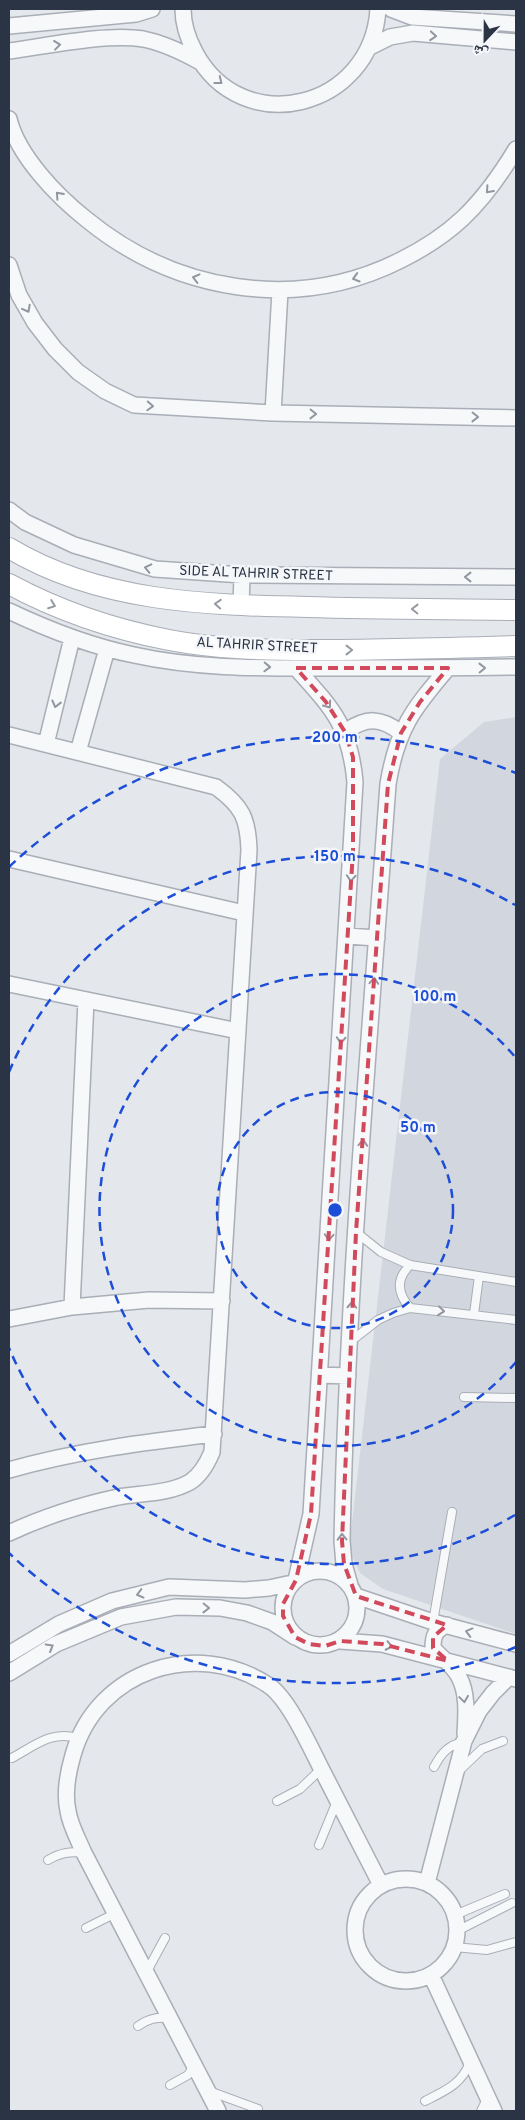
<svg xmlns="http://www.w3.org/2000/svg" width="525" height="2120" viewBox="0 0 525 2120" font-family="Overpass,'Noto Naskh Arabic',sans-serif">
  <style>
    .built { fill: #d2d6de }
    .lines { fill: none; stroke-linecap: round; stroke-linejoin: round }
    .lane-casing { stroke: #a9aeb7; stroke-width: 10 }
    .street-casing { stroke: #a9aeb7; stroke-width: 18 }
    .secondary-casing { stroke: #a9aeb7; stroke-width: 22 }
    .lane { stroke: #f7f8fa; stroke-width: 8 }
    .street { stroke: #f7f8fa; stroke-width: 15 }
    .secondary { stroke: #fff; stroke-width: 20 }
    .oneway { stroke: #9196a0 }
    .oneway2 { stroke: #959aa2 }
    .marked { fill: none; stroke: #d1495b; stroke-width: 4; stroke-dasharray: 10 6; stroke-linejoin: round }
    .ring { fill: none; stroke: #1d4ed8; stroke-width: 2.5; stroke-dasharray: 9 6 }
    .labels { text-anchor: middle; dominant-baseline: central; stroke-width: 5; stroke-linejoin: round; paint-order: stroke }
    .street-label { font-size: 14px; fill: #2b3445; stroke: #f4f6f9 }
    .centre { fill: #1d4ed8; stroke: #f4f6f9; stroke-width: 2.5 }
    .ring-label { font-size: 15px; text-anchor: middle; font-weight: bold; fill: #1d4ed8; stroke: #f4f6f9; stroke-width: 5; stroke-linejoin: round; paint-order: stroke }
  </style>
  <rect width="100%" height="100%" fill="#e4e7ec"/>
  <path class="built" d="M516,717V1634L383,1589L360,1573L349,1549L440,759L484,722Z"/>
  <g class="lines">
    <g class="lane-casing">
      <path id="lane" d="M356,1232L381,1252L410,1265L516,1282
        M410,1308C397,1293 396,1279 410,1265
        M474,1314L479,1276
        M351,1341L378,1320L393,1313L410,1308L516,1320
        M464,1397L516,1398
        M433,1622L452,1512
        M12,1758C34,1746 52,1730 77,1738
        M434,1767C442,1752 448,1746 464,1741
        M460,1770L482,1749L503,1741
        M277,1801L300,1789L321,1769
        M319,1845L337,1801
        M48,1860C60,1853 70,1851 84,1853
        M455,1915L505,1894
        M86,1928L116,1913
        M457,1931L512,1903
        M454,1947L487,1950L516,1942
        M146,1973L165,1938
        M138,2026C148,2019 156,2017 169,2018
        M170,2085L188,2075L194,2066
        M209,2091L258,2109
        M425,2101C445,2091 462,2084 470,2062
        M481,2111L487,2099"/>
    </g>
    <g class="street-casing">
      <path id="street" d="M183,9C183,24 188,39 195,52C242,141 372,109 378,9
        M391,9L412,17L516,24
        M9,26L136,14L152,9
        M370,47L390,37L413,33L516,42
        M9,51C47,46 107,33 143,39C164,43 182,52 200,62
        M9,119C18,156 57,196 86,219C175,292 296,313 401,260C423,249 445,235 463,218C485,197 501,174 516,149
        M9,265L19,295L35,323L55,349L78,372L105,391L134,405L273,413L516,418
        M273,413L280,291
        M9,510L25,522L74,545L155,569L242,575L516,577
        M241,606L242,575
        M9,611C49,630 90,646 134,655C197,669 262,668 326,668C390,668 453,668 516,667
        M296,668C332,708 350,726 355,782L311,1514L296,1580
        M345,732C366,717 381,717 401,733
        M9,735L216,787C242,806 248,818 249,850L212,1452C207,1464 201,1475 190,1482C169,1494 141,1493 118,1497C81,1505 43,1517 9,1533
        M46,744L72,638
        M78,752L107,649
        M9,859L244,913
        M347,936L377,938
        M9,984L238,1031
        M72,1307L86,1000
        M9,1319L72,1307L149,1300L222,1301
        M320,1375L348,1376
        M9,1470C76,1451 145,1442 214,1434
        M283 1608a37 37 0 1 1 74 0a37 37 0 1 1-74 0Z
        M350,1585L344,1564L342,1541C347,1288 370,1036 388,784C397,729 413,709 448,668
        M356,1596L433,1622L516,1644
        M447,1625C435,1630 433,1636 433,1648C441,1658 453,1665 459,1677C468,1693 466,1716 465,1734
        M340,1641L382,1644L516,1679
        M9,1654L59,1624L112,1601L169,1587L245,1590L269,1588L292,1583
        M9,1673L56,1644L121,1617L176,1607L220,1608L247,1613L272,1622L295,1637
        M355 1930a51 51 0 1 1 102 0a51 51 0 1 1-102 0Z
        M427,1883L464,1741L479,1711L493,1693L509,1677
        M431,1975L494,2111
        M218,2111L84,1853C78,1839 70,1825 68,1811C64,1793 68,1772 73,1755C97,1670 196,1638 268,1685C289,1698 312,1751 324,1774C343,1811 362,1848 381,1885"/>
    </g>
    <g class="secondary-casing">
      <path id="secondary" d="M9,548C99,602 205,605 307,607C377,609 447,609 516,610
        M9,584C59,611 112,629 169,640C216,649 264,650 312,650C380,650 448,648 516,646"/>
    </g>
    <use href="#lane" class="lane"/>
    <use href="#street" class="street"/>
    <use href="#secondary" class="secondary"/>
  </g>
  <defs><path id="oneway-chevron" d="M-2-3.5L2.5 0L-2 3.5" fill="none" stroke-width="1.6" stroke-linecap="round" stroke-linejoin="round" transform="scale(1.25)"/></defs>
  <g class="oneway">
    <use href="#oneway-chevron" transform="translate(433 36) rotate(5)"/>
    <use href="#oneway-chevron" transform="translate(57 45) rotate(-7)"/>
    <use href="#oneway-chevron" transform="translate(219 81) rotate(38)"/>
    <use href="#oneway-chevron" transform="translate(489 190) rotate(132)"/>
    <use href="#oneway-chevron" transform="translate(59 195) rotate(-132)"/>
    <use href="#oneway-chevron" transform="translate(196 278) rotate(-166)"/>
    <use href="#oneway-chevron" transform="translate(356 278) rotate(164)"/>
    <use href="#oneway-chevron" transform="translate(27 309) rotate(62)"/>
    <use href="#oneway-chevron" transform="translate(150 406) rotate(3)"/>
    <use href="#oneway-chevron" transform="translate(313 414) rotate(1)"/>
    <use href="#oneway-chevron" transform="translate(475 417) rotate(1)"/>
    <use href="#oneway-chevron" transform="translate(148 568) rotate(-167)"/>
    <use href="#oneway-chevron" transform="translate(468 577) rotate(-180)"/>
    <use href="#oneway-chevron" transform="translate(267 667) rotate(2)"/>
    <use href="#oneway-chevron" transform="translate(482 668) rotate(-1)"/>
    <use href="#oneway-chevron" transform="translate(56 704) rotate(104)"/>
    <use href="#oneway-chevron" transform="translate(328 705) rotate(55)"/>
    <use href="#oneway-chevron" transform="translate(351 878) rotate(94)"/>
    <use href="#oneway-chevron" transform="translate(374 981) rotate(-86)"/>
    <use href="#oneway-chevron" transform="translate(341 1040) rotate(93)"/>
    <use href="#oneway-chevron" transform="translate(363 1143) rotate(-86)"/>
    <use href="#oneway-chevron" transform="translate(329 1237) rotate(94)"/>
    <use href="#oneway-chevron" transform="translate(352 1305) rotate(-87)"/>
    <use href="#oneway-chevron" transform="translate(441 1311) rotate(6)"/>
    <use href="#oneway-chevron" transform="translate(342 1537) rotate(-91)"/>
    <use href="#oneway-chevron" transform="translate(140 1594) rotate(166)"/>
    <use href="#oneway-chevron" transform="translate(206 1608) rotate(1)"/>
    <use href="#oneway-chevron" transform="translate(469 1632) rotate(-165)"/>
    <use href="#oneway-chevron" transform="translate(389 1646) rotate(12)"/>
    <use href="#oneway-chevron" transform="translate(50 1647) rotate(-30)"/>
    <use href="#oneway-chevron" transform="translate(464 1699) rotate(82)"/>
  </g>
  <g class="oneway2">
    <use href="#oneway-chevron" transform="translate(218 604) rotate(-176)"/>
    <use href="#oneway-chevron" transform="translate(52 605) rotate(21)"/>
    <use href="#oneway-chevron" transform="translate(415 609) rotate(-179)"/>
    <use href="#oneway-chevron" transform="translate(349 650)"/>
  </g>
  <path class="marked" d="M296,668H448L420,702L401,733L388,784L356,1232L342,1541L344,1564L356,1596L447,1625L433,1637V1648L448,1661L382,1644L340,1641L325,1646L309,1644L295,1637L283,1616V1604L296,1580L311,1514L353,851V757L345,732L326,702Z"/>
  <g class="ring">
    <circle cx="335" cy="1210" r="118"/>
    <path d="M516 1362A236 236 0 1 1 516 1058"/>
    <path d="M515 1515A354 354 0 0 1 9 1348M9 1072A354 354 0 0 1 515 905"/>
    <path d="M516 1647A473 473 0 0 1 9 1553M9 867A473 473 0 0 1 516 773"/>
  </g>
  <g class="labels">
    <g class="street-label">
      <text transform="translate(256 574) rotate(2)">SIDE AL TAHRIR STREET</text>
      <text transform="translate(257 646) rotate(3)">AL TAHRIR STREET</text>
    </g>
  </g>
  <circle cx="335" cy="1210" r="8" class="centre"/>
  <g class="ring-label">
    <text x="335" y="742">200 m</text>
    <text x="335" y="861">150 m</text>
    <text x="435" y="1001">100 m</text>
    <text x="418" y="1132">50 m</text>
  </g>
  <rect width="525" height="2120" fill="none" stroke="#2b3445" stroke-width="20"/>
  <g transform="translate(485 40) rotate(202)" stroke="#f4f6f9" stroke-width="4" paint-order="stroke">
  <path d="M0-4L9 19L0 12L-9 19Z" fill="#2b3445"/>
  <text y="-8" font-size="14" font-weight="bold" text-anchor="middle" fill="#2b3445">ش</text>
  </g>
</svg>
